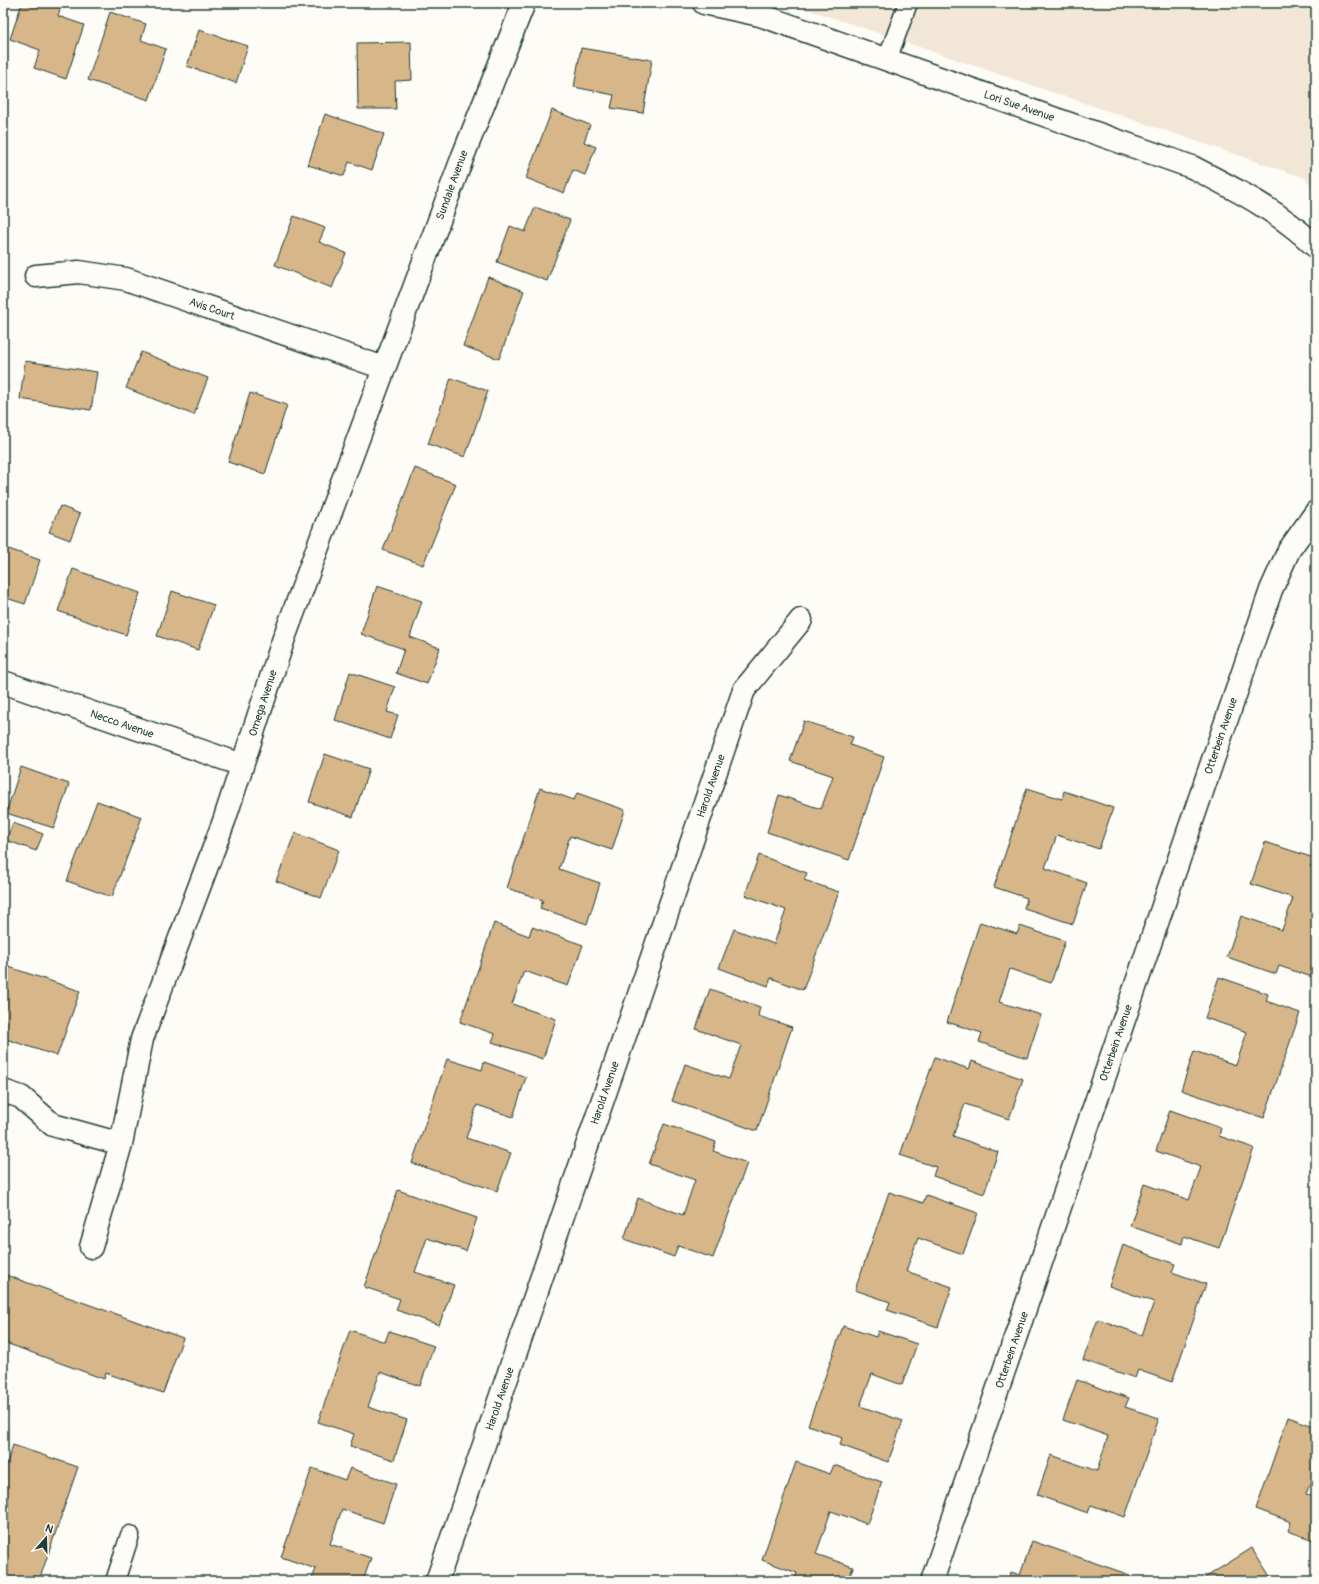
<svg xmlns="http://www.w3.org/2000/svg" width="1319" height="1584" viewBox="0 0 1319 1584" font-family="Pangolin,sans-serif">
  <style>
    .built { fill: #f2e7d6 }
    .building { fill: #d7b68a; stroke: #1f3d34 }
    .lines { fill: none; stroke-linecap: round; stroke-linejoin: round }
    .lane-casing { stroke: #1f3d34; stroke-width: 21 }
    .street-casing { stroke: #1f3d34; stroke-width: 25 }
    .lane { stroke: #fdfcf7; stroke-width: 18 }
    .street { stroke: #fdfcf7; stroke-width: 22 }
    .labels { text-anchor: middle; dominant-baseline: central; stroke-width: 3.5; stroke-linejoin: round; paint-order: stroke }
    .street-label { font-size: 11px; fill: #1f3d34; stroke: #fdfcf7 }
  </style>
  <rect width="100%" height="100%" fill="#fdfcf7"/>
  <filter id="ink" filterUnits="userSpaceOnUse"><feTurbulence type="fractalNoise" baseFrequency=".025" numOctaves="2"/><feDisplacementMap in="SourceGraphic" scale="8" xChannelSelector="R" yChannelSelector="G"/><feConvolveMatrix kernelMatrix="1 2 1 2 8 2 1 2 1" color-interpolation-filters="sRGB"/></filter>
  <g filter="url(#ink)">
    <path class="built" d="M789,3H1316V192L1305,178Z"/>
    <path class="building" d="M3,3H8L3,17Z
      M22,3H62L58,16L84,25L66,79L34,68L40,50L10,39Z
      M110,12L146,24L141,40L166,49L149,100L88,80Z
      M199,30L248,46L236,83L187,66Z
      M411,42L412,80L395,81L396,109H358L357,43Z
      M581,48L652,60L643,113L611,108L614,95L574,87Z
      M552,110L590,125L584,142L596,147L585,175L573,170L564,193L526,178Z
      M325,114L384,134L372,170L349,162L344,176L308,165Z
      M535,207L570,220L547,281L497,262L510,226L525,232Z
      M294,216L325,228L319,242L346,253L332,288L275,265Z
      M488,277L524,291L499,359L463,346Z
      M141,352L208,378L194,415L126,388Z
      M25,361L97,372L91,410L20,399Z
      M451,378L488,391L465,457L428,444Z
      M250,393L287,405L265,474L228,462Z
      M415,468L456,484L423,565L383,550Z
      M60,506L80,514L70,540L49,532Z
      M3,547L40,560L25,604L3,597Z
      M73,569L140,593L126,635L58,611Z
      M377,586L422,601L410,637L440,648L427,684L396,673L404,649L361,634Z
      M172,591L214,605L198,650L157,636Z
      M350,672L395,687L387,712L398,715L390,739L335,720Z
      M804,721L853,737L850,745L884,757L849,860L767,832L779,795L821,809L833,776L790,761Z
      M325,754L369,769L353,817L309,802Z
      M21,767L69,784L54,828L6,813Z
      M540,788L574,800L577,793L625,810L612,850L570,836L559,869L600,883L587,924L540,908L543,900L507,888Z
      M1027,788L1062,799L1064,791L1113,808L1099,849L1057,835L1045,868L1087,883L1073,924L1024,908L1027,898L994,887Z
      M97,801L142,817L112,897L67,881Z
      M13,823L43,834L36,851L6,840Z
      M295,833L339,850L321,898L276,881Z
      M1265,842L1314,858L1310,867L1316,869V965L1312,977L1279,966L1276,974L1227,957L1241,916L1282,930L1293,898L1251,884Z
      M759,855L807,873L804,880L839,892L803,990L771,978L768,986L719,968L734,929L774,944L786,910L745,895Z
      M980,922L1017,934L1020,926L1065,941L1051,983L1010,969L999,1002L1041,1015L1027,1058L979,1042L982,1033L947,1022Z
      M494,923L529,936L532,927L583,945L568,986L524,971L512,1004L556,1019L543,1059L492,1042L495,1034L460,1022Z
      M3,965L80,991L57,1056L3,1038Z
      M1219,977L1268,994L1266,1001L1300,1013L1264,1118L1181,1090L1194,1051L1236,1065L1247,1032L1205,1018Z
      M710,989L760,1007L758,1016L792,1027L757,1131L672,1101L685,1064L729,1079L741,1045L696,1029Z
      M935,1057L969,1069L972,1061L1023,1079L1009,1119L965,1104L953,1136L998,1152L984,1194L933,1176L936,1167L900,1155Z
      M447,1059L482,1070L484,1062L526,1077L513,1117L477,1105L466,1138L511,1153L497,1191L412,1163Z
      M1170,1110L1221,1128L1219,1136L1254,1148L1219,1248L1184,1236L1182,1244L1130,1226L1144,1184L1189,1200L1201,1167L1156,1151Z
      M664,1124L716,1142L713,1151L747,1163L713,1258L678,1246L674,1257L624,1239L638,1198L683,1215L695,1180L649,1164Z
      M398,1190L477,1218L466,1251L427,1238L415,1272L454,1285L439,1325L396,1310L400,1299L364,1287Z
      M889,1192L923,1203L926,1195L978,1213L963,1254L918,1238L906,1271L952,1287L938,1327L887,1310L890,1302L855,1290Z
      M1123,1245L1175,1264L1172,1272L1206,1284L1172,1382L1138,1370L1135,1378L1083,1360L1098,1319L1142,1335L1154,1302L1109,1286Z
      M3,1274L183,1338L163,1393L106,1373L104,1379L3,1342Z
      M843,1326L876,1337L878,1331L917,1344L902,1385L872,1374L860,1406L903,1421L888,1462L840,1445L842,1438L808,1425Z
      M350,1330L385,1342L389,1331L434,1346L420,1386L380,1372L368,1407L407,1420L394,1460L350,1446L354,1434L318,1422Z
      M1077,1380L1129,1398L1125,1407L1159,1418L1125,1517L1091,1505L1088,1513L1037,1495L1051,1455L1097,1471L1108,1436L1063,1420Z
      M1288,1417L1316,1427V1467L1306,1494L1316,1498V1541L1288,1531L1291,1522L1256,1509Z
      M13,1445L78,1467L39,1581H3V1475Z
      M796,1462L830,1474L834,1465L882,1482L867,1524L831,1511L816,1554L853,1567L848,1581H794L797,1573L762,1560Z
      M312,1468L345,1480L350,1468L396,1484L383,1523L342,1509L330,1544L371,1558L363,1581H311L316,1569L281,1557Z
      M1032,1541L1130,1575L1128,1581H1008L1011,1572L1020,1575Z
      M1252,1548L1273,1581H1200Z
      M1282,1576L1285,1581H1273Z"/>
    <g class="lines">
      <g class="lane-casing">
        <path id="lane" d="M887,60L908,3
          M115,1581L130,1535"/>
      </g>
      <g class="street-casing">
        <path id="street" d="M704,3L760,15L1192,167C1235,189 1281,212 1316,247
          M36,276L79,272L126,279L384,368
          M3,682L242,765
          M3,1091L21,1097L53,1125L121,1144L91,1247
          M121,1144L142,1039L224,821L284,638L325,528L463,156L524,3
          M437,1581L744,690L801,620
          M932,1581L1271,590L1289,550L1316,512"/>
      </g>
      <use href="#lane" class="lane"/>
      <use href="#street" class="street"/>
    </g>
  </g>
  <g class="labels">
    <g class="street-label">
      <text transform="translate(1019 106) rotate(19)">Lori Sue Avenue</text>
      <text transform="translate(452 185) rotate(-70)">Sundale Avenue</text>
      <text transform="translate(212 309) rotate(19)">Avis Court</text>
      <text transform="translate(263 703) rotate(-72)">Omega Avenue</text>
      <text transform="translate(122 724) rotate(19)">Necco Avenue</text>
      <text transform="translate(1221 736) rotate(-71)">Otterbein Avenue</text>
      <text transform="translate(711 786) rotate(-71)">Harold Avenue</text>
      <text transform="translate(1116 1043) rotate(-71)">Otterbein Avenue</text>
      <text transform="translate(605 1093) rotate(-71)">Harold Avenue</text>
      <text transform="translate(1012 1350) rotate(-71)">Otterbein Avenue</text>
      <text transform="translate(500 1399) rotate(-71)">Harold Avenue</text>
    </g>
  </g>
  <rect width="1319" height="1584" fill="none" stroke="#fdfcf7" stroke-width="16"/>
  <rect x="8" y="8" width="1303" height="1568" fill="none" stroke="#1f3d34" stroke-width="1.5" filter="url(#ink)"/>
  <g transform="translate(46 1538) rotate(20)" stroke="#fdfcf7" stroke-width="3" paint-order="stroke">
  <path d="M0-3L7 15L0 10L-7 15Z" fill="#1f3d34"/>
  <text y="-6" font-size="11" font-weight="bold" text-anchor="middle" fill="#1f3d34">N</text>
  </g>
</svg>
